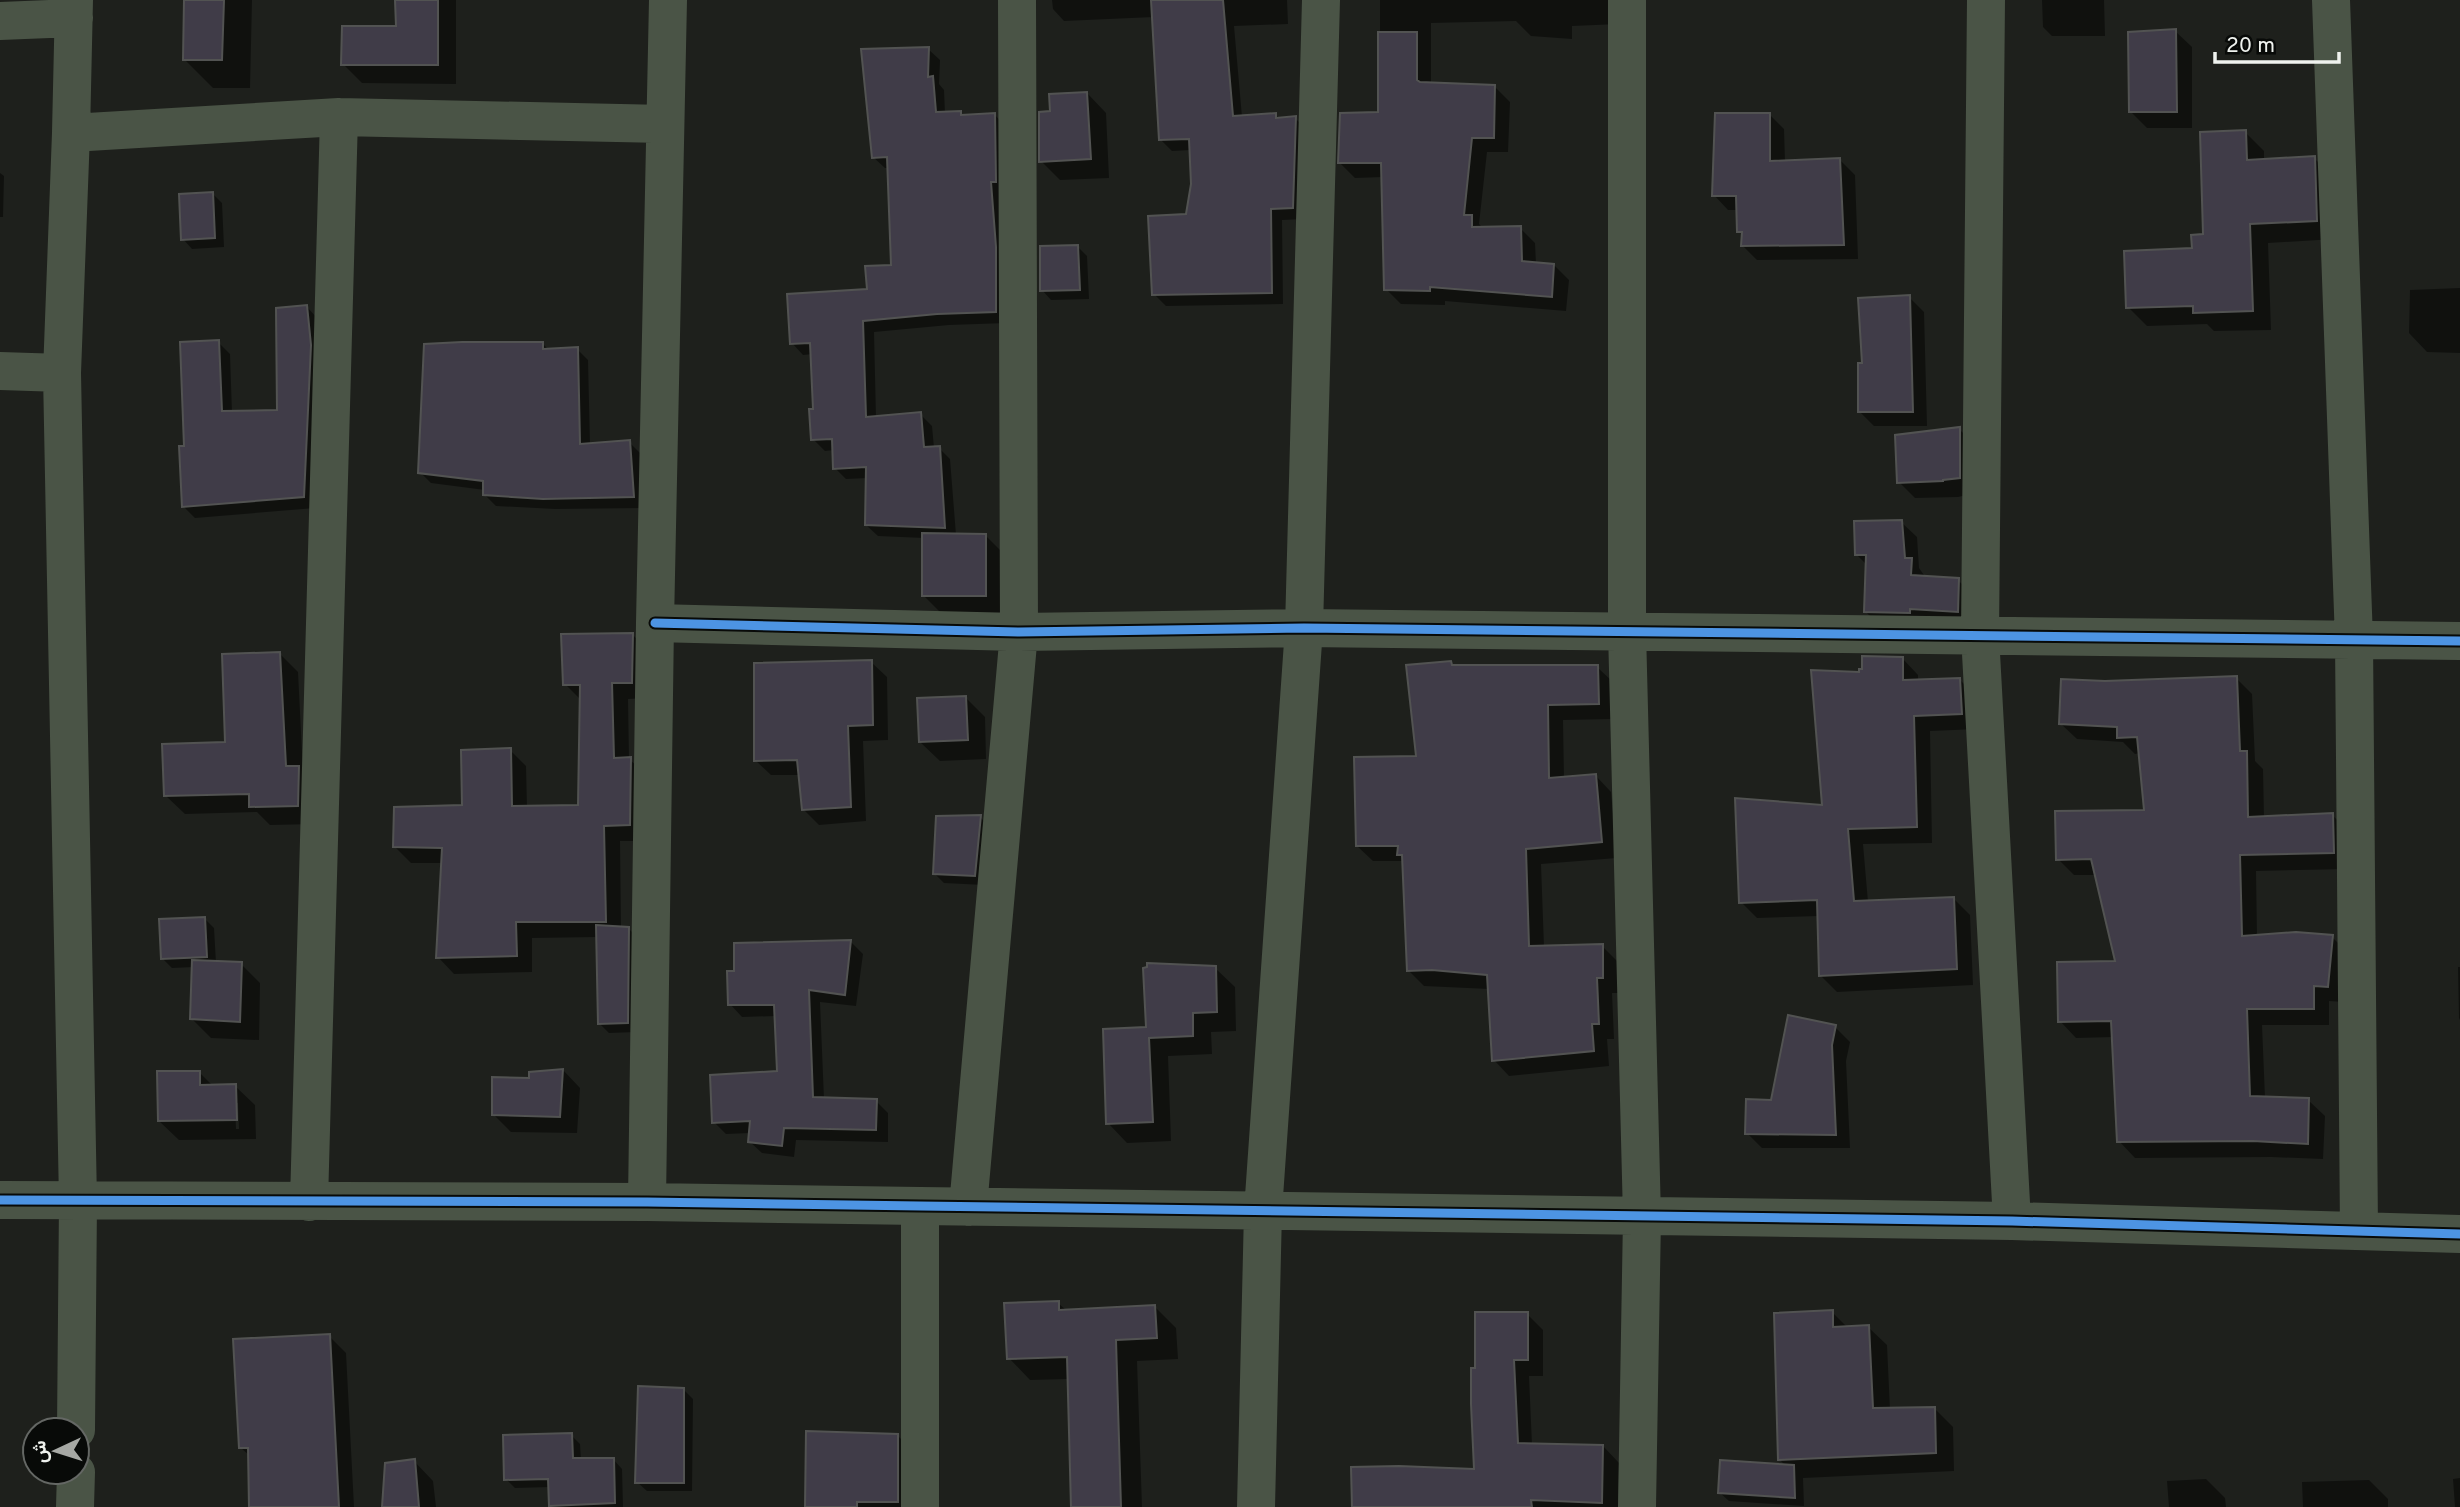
<svg xmlns="http://www.w3.org/2000/svg" width="2460" height="1507" viewBox="0 0 2460 1507" font-family="Overpass,Vazirmatn,sans-serif">
  <style>
    .shadow { fill: #0007; fill-rule: evenodd }
    .building { fill: #403c48; stroke: #525352; stroke-width: 2 }
    .lines { fill: none; stroke-linecap: round; stroke-linejoin: round }
    .minor { stroke: #4a5446; stroke-width: 38 }
    .cycleway-casing { stroke: #080a08; stroke-width: 13 }
    .cycleway { stroke: #4d94e3; stroke-width: 9 }
  </style>
  <rect width="100%" height="100%" fill="#1e201c"/>
  <path class="shadow" d="M185,0H252L250,88H213L184,59Z
    M397,0H456V84L362,83L343,64L397,28Z
    M1052,0H1287L1288,24L1234,26L1242,117L1275,114L1280,119L1295,118L1307,130L1304,219L1282,220L1283,304L1166,306L1154,294L1188,216L1193,184L1191,150L1172,151L1160,139L1154,17L1064,21L1053,9Z
    M1380,0H1624L1619,24L1572,26V39L1531,36L1516,21L1431,23V83L1495,87L1510,102L1508,152H1487L1479,224L1483,228H1520L1535,243L1536,264L1554,265L1569,280L1566,311L1445,301V305L1401,304L1386,289L1383,177L1355,178L1340,163L1380,113Z
    M2042,0H2104L2105,36H2052L2043,27Z
    M2175,31L2192,47V128H2147L2130,111Z
    M928,49L940,60L939,84L944,90L945,114L960,113L964,117L995,115L1006,127L1007,323L949,325L874,332L876,418L920,414L932,426L934,448H939L950,459L956,535H985L1005,555V614L943,615L924,596V538L878,536L866,525L868,478L846,479L835,468L834,450L825,451L813,439L815,411L813,354L803,355L792,343L868,291L893,267L889,168H885L873,157Z
    M1087,93L1106,113L1109,178L1060,180L1041,161Z
    M1770,115L1784,129L1785,162L1840,160L1855,175L1858,259L1757,260L1742,245L1743,236L1739,231L1738,210H1728L1714,195Z
    M2245,132L2264,151V160L2314,158L2333,177L2335,239L2268,243L2271,330L2214,331L2207,324L2147,326L2128,307L2193,250L2205,236Z
    M0,173L4,176L3,217H0Z
    M213,194L222,203L224,247L192,249L183,239Z
    M1078,247L1087,256L1089,299L1051,300L1042,290Z
    M2460,288V353L2427,352L2409,333L2410,290Z
    M1909,297L1924,312L1927,426H1874L1859,411L1864,365Z
    M307,307L318,319L315,508L195,518L183,506L186,448L218,342L230,354L232,413L279,412Z
    M543,344L549,350L577,349L588,360L590,445L629,442L640,453L644,508L555,509L496,506L484,494L485,490L431,483L420,472Z
    M1959,429L1975,445V493L1958,497L1915,498L1899,482Z
    M1901,522L1917,537L1919,568L1926,578L1958,580L1973,596V627H1881L1866,612L1868,566L1856,554Z
    M632,634L648,651V698L628,699L629,759L647,775L646,841H620L621,928H628L638,938L636,1032L609,1033L599,1023L598,937L532,938V972L454,974L438,957L443,863H411L395,847L464,807L510,750L526,766L527,808L580,807L581,700L565,684Z
    M280,654L298,672L303,772L316,824L270,825L257,812L185,814L166,796L227,744Z
    M1902,658L1918,675V681L1960,680L1976,696L1978,729L1930,731L1932,843L1863,844L1868,902L1954,899L1970,915L1973,985L1837,992L1821,976L1819,916L1757,918L1741,902L1823,807L1861,674Z
    M871,662L887,677L888,740L863,741L866,821L819,825L803,809L800,775H771L755,760Z
    M1451,663L1454,666L1597,667L1613,682L1614,719L1563,720L1564,779L1596,776L1611,792L1617,858L1541,864L1544,947L1602,946L1618,962V993H1612L1614,1039H1607L1609,1066L1509,1076L1494,1060L1489,989L1424,986L1408,970L1404,861H1373L1357,846L1418,758Z
    M2236,678L2252,694L2255,761L2263,769L2264,818L2332,815L2349,831V869L2256,871L2257,937H2332L2348,953L2344,1002L2329,1001V1025H2262L2265,1098L2308,1100L2325,1116L2323,1159L2271,1157L2135,1158L2119,1141L2114,1037L2076,1038L2060,1021L2117,963L2097,875H2074L2058,859L2145,812L2140,753L2135,754L2123,742L2077,739L2060,723L2105,683Z
    M965,697L985,717L986,759L940,761L920,742Z
    M980,817L989,826L984,885L944,883L934,873Z
    M204,918L214,928L216,963L241,964L260,983L259,1040L211,1038L192,1019L194,967L172,968L163,959Z
    M851,942L863,954L856,1006L820,1002L824,1099L876,1101L888,1113V1142L796,1140L794,1157L762,1153L749,1141L750,1133L726,1134L714,1122L779,1073L776,1016L742,1017L730,1004Z
    M2458,967H2460V1020L2459,1018Z
    M1215,968L1235,987L1236,1031L1211,1032L1212,1054L1168,1056L1171,1141L1127,1143L1108,1123L1147,1028Z
    M1835,1027L1850,1042L1846,1061L1850,1148H1762L1747,1133Z
    M563,1070L580,1088L577,1133L511,1132L494,1115L531,1080Z
    M199,1072L213,1086H235L255,1105L256,1139L179,1140L159,1121ZM235,1103H238L239,1129H236Z
    M1058,1303L1067,1311L1154,1306L1176,1328L1178,1359L1137,1361L1142,1507H1073L1069,1379L1030,1380L1009,1358Z
    M1832,1312L1848,1328L1868,1327L1887,1345L1890,1410L1934,1408L1953,1427L1954,1471L1803,1478L1804,1506L1729,1501L1719,1492L1787,1467L1780,1460Z
    M1527,1314L1543,1330V1376H1529L1532,1445L1603,1446L1619,1463L1618,1507H1354L1476,1471L1477,1370Z
    M329,1336L346,1353L354,1507H252L250,1456L241,1448Z
    M683,1389L693,1399L692,1491H647L637,1482Z
    M571,1435L580,1444L581,1460L613,1459L622,1469L623,1507H552L550,1505V1487L515,1488L506,1479Z
    M897,1435L914,1452V1507H806Z
    M414,1461L433,1481L436,1507H384Z
    M2460,1478V1507H2455L2453,1479Z
    M2206,1479L2225,1498L2226,1507H2169L2167,1481Z
    M2369,1480L2388,1499V1507H2303L2302,1482Z"/>
  <path class="building" d="M184,0H224L222,60H183Z
    M395,0H438V65H341L342,26H396Z
    M1151,0H1223L1233,116L1276,113V118L1296,116L1293,208L1271,209L1272,293L1152,295L1148,216L1186,214L1191,184L1189,139L1159,140Z
    M2176,29L2177,112H2129L2128,32Z
    M1378,32H1417V80L1420,82L1495,85L1494,138H1472L1464,215H1472V227L1521,226L1522,261L1554,264L1552,297L1430,287V291L1384,290L1381,163H1338L1340,113L1378,112Z
    M929,47L928,77L933,76L936,112L961,111V115L995,113L996,182H991L996,247V312L937,314L863,321L866,417L921,412L924,447L940,446L945,528L865,525L866,467L833,469L832,439L811,440L809,409H813L810,343L790,344L787,294L867,289L865,266L891,265L887,157L872,158L861,49Z
    M1087,92L1091,159L1039,162V112L1050,111L1049,94Z
    M1715,113H1770V161L1840,158L1844,245L1741,246L1742,232H1737L1736,196H1712Z
    M2246,130L2247,160L2315,156L2317,221L2250,224L2253,311L2193,313V306L2126,308L2124,251L2192,248L2191,235L2203,234L2200,132Z
    M213,192L215,238L181,240L179,194Z
    M1078,245L1080,290L1040,291V246Z
    M1910,295L1913,412H1858V363H1862L1858,298Z
    M307,305L311,345L304,497L182,507L179,446H184L180,342L219,340L222,411L277,410L276,308Z
    M462,342H543V349L578,347L580,444L630,440L634,497L543,499L483,495V481L418,473L424,344Z
    M1960,427V478L1943,480V481L1897,483L1895,435Z
    M1902,520L1905,558H1912L1911,575L1959,578L1958,612L1910,609V613L1864,612L1866,555H1855L1854,521Z
    M922,533L986,534V596H922Z
    M633,633L632,683H612L614,758L631,757L630,825L604,826L606,922H516L517,956L436,958L442,848L393,847L394,807L462,805L461,750L511,748L512,806L578,805L580,685H563L561,634Z
    M280,652L286,766H299L298,806L249,807V794L164,796L162,744L225,742L222,654Z
    M1862,656L1903,657V680L1960,678L1962,714L1914,716L1917,827L1848,829L1854,901L1954,897L1957,969L1819,976L1817,900L1739,903L1735,798L1822,805L1811,670L1859,672V669H1862Z
    M872,660L873,725L848,726L851,807L802,810L797,760L754,761V663Z
    M1451,661L1452,665H1598L1599,704L1548,705L1549,778L1596,774L1602,842L1526,849L1529,946L1603,944V978H1597L1599,1024H1592L1594,1051L1492,1061L1487,975L1432,970L1407,971L1402,855H1397L1398,846H1356L1354,757L1416,756L1406,665Z
    M2237,676L2240,751H2247L2248,817L2333,813L2334,853L2240,855L2242,936L2296,932L2333,935L2328,987L2314,986V1009H2247L2250,1096L2309,1098L2308,1144L2253,1141L2117,1142L2111,1021L2058,1022L2057,962L2115,961L2091,859L2056,860L2055,811L2144,810L2137,737L2117,738V727L2059,724L2061,679L2105,681Z
    M966,696L968,740L919,742L917,698Z
    M981,815L975,876L933,874L936,816Z
    M205,917L207,957L161,959L159,919Z
    M596,925L629,927L628,1023L598,1024Z
    M851,940L845,995L809,990L813,1097L877,1099L876,1130L784,1128L782,1146L748,1142L750,1121L712,1123L710,1075L777,1071L774,1005H728L727,971H734V943Z
    M192,960L242,962L240,1022L190,1019Z
    M1147,963L1216,966L1217,1012L1193,1013V1036L1149,1038L1153,1122L1106,1124L1103,1029L1146,1027L1143,968L1147,967Z
    M1788,1015L1836,1025L1832,1045L1836,1135L1745,1134L1746,1099L1771,1100Z
    M563,1069L560,1117L492,1115V1077L529,1078V1072Z
    M157,1071H200V1085L236,1084L237,1120L158,1121Z
    M1059,1301V1310L1155,1305L1157,1338L1116,1340L1121,1507H1071L1067,1357L1007,1359L1004,1303Z
    M1833,1310V1327L1869,1325L1873,1408L1935,1407L1936,1453L1778,1460L1774,1313Z
    M1475,1312H1528V1360H1514L1518,1443L1603,1445L1602,1503L1531,1500L1532,1507H1352L1351,1467L1399,1466L1474,1469L1471,1404V1368H1475Z
    M330,1334L339,1507H249L248,1448H239L233,1339Z
    M638,1386L684,1388V1483H635Z
    M806,1431L898,1434V1502H857V1507H805Z
    M572,1433L573,1458H614L615,1503L549,1506L548,1479L504,1480L503,1435Z
    M415,1459L419,1507H382L385,1463Z
    M1720,1460L1794,1465L1795,1498L1718,1493Z"/>
  <g class="lines">
    <path class="minor" d="M74,0L71,133L62,373L78,1201L76,1430
      M1627,0V631L1642,1217L1637,1507
      M1986,0L1980,635L2012,1221
      M2331,0L2354,640L2359,1231
      M0,21L74,18
      M71,133L339,117L665,124
      M0,371L62,373
      M655,623L1019,632L1304,628L2460,641
      M0,1200L647,1202L920,1206L2012,1221L2460,1234
      M309,1202L339,117
      M647,1202L655,623L668,0
      M920,1206V1507
      M968,1207L1019,632L1017,0
      M75,1507L76,1472
      M1256,1507L1263,1211L1304,628L1321,0"/>
    <g class="cycleway-casing">
      <path id="cycleway" d="M655,623L1019,632L1304,628L2460,641
        M0,1200L647,1202L920,1206L2012,1221L2460,1234"/>
    </g>
    <use href="#cycleway" class="cycleway"/>
  </g>
  <g transform="translate(56 1451) rotate(266)"><circle r="33" fill="#080a08" stroke="#646764" stroke-width="2"/>
  <path d="M0-5L12 26L0 18L-12 26Z" fill="#a6a8a4"/>
  <text y="-10" font-size="19" font-weight="bold" text-anchor="middle" fill="#eff2ee">ش</text>
  </g>
  <path d="M2215 52v10h124v-10" fill="none" stroke="#eff2ee" stroke-width="3.5"/>
  <text x="2226" y="52" font-size="21" fill="#eff2ee" stroke="#080a08" stroke-width="5" paint-order="stroke">20 m</text>
</svg>
